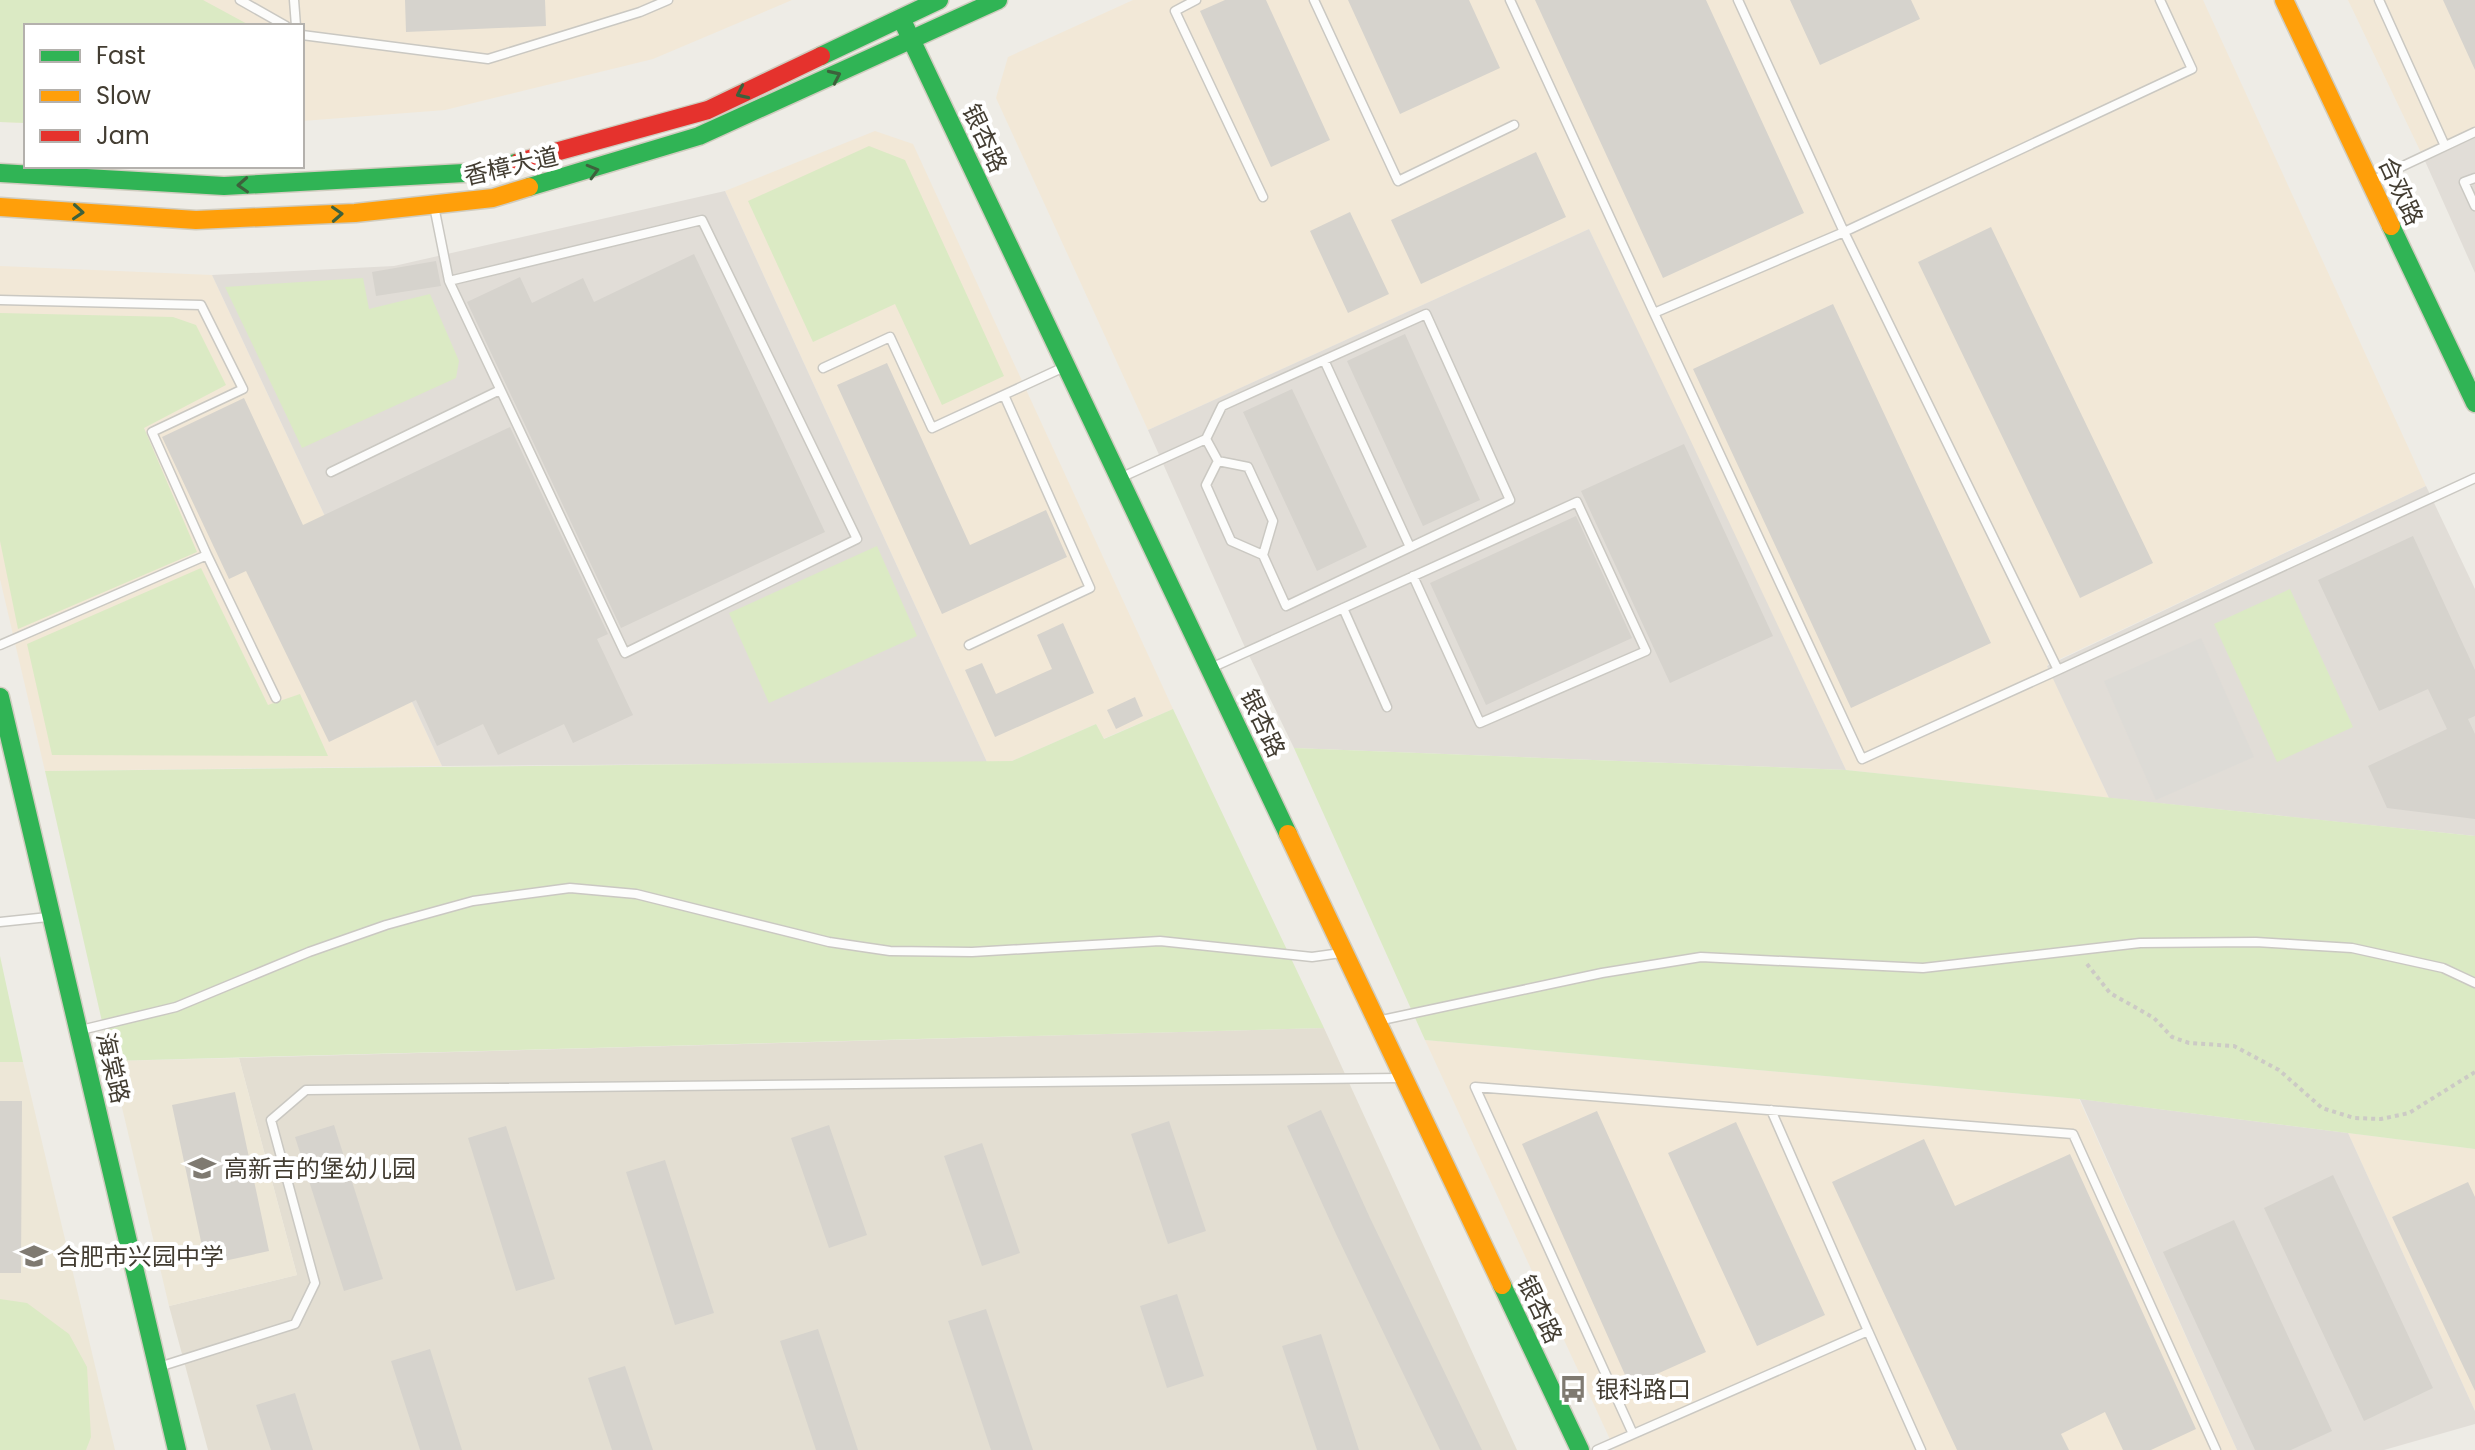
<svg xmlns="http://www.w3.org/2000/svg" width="2475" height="1450" viewBox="0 0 2475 1450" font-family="Poppins,'Noto Sans SC',sans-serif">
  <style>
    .residential { fill: #e3ded2 }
    .commercial { fill: #f2e8d7 }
    .industrial { fill: #e1ddd7 }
    .education { fill: #ede7d7 }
    .green { fill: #dbeac4 }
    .parking { fill: #dddbd6 }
    .building { fill: #d6d3cd }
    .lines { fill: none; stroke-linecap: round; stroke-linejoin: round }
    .lane-casing { stroke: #cac8c2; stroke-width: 11 }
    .fast-casing { stroke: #d0ccbf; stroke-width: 21 }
    .slow-casing { stroke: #d0ccbf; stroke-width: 21 }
    .jam-casing { stroke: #d0ccbf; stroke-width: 21 }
    .path { stroke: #cccac5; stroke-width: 4; stroke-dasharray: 4 4; stroke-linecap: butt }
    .lane { stroke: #fcfcfb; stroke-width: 8 }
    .fast { stroke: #30b455; stroke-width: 18 }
    .slow { stroke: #ff9f0a; stroke-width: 18 }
    .jam { stroke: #e5322d; stroke-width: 18 }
    .oneway { stroke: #3d613c }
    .labels { text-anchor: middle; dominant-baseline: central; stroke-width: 8; stroke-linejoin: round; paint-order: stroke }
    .street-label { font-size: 24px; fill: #433d32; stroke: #fff }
    .poi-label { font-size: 24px; fill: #433d32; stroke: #fff; text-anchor: start }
  </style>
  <rect width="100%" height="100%" fill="#eeece6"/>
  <path class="residential" d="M1324,1028L1517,1450H208L169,1306L297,1275L239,1058Z"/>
  <path class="commercial" d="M0,0H792L653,59L445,110L302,121V26H26V123L0,122Z
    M1133,0H2203L2426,486L2047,665L2109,798L1846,770L1589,229L1148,430L996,98L1008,57Z
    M2348,0H2475V138L2425,161Z
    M875,131L913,144L1173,709L1103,739L1096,724L1012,761L987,762L725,191Z
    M0,266L212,275L442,766L45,771L0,579Z
    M1425,1040L2079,1099L2237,1450H1615Z
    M2348,1133L2475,1149V1411Z"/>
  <path class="industrial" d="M2475,138V273L2425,161Z
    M725,191L987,762L442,766L212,275L394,266Z
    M1589,229L1688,435L1846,770L1294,748L1243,643L1148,430Z
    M2426,486L2475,589V836L2109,798L2047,666Z
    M2080,1099L2348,1133L2475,1411V1424L2384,1450H2237Z"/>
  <path class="education" d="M239,1058L297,1275L169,1306L111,1061Z
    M0,1062H23L115,1450H0Z"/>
  <path class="green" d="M0,0H203L251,26H26V123L0,122Z
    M869,146L905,160L1004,376L942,405L895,304L813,342L748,201Z
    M363,278L369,309L430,294L459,361L456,378L302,448L225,287Z
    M0,313L173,317L196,325L226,385L144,428L197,552L18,629L0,541Z
    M877,546L917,636L769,703L729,613Z
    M201,568L268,705L300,694L328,756L52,755L27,644Z
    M2290,589L2353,727L2277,762L2214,624Z
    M1173,709L1324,1028L111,1061L45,771L1012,761L1096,724L1104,739Z
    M1294,748L1846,770L2475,836V1149L2079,1099L1425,1040Z
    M0,956L23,1062H0Z
    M0,1299L27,1303L69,1334L87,1367L91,1437L86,1450H0Z"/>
  <path class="parking" d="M2201,638L2254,757L2156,800L2104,681Z"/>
  <path class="building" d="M405,0H545L546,26L406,32Z
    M1225,0H1266L1330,140L1271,167L1200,11Z
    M1348,0H1469L1500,68L1400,114Z
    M1535,0H1706L1804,213L1663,278Z
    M1790,0H1911L1920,19L1820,65Z
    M2443,0H2475V70Z
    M1536,152L1566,217L1421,284L1391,220Z
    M1350,212L1389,294L1348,313L1310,231Z
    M1991,227L2153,563L2080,598L1918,262Z
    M694,254L825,532L621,628L467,302L520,277L532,303L583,278L594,302Z
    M436,261L441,286L376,296L372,272Z
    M1833,304L1991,643L1851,708L1693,369Z
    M1405,334L1480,500L1423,526L1347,361Z
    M887,363L970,545L1046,510L1067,557L942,614L837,385Z
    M1292,389L1367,547L1317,571L1243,412Z
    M244,398L303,525L510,427L608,634L597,639L633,715L573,743L564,724L498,755L483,724L437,746L416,700L329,742L246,571L229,579L162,437Z
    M1684,444L1773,636L1670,683L1581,491Z
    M1576,516L1632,638L1486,705L1430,583Z
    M2413,536L2475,670V716L2468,719L2475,734V819L2387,808L2368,766L2447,729L2428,689L2379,711L2318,580Z
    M1063,623L1094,693L995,737L965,670L982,663L996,694L1052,669L1037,635Z
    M1135,697L1143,716L1116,729L1107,710Z
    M235,1092L269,1251L206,1265L172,1105Z
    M0,1101H22L21,1273H0Z
    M1321,1110L1370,1218L1482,1450H1440L1336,1234L1287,1126Z
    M1597,1111L1706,1352L1630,1386L1522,1144Z
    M1169,1121L1206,1231L1168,1244L1131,1134Z
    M1736,1122L1825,1315L1757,1346L1668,1153Z
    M334,1125L383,1279L344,1291L295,1137Z
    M829,1125L867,1235L829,1248L791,1138Z
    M506,1126L555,1279L516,1291L468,1138Z
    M1924,1139L1955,1206L2070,1154L2196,1429L2151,1450H2123L2105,1412L2061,1434L2069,1450H1957L1832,1182Z
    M982,1143L1020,1253L982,1266L944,1156Z
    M665,1160L714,1313L675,1325L626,1172Z
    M2333,1175L2433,1388L2364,1421L2264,1208Z
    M2468,1182L2475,1197V1391L2392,1217Z
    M2234,1220L2332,1431L2291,1450H2255L2163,1252Z
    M1177,1294L1204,1376L1167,1388L1140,1306Z
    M986,1309L1033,1450H991L948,1321Z
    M818,1329L858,1450H816L780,1341Z
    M1321,1334L1359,1450H1317L1282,1346Z
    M430,1349L462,1450H420L391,1361Z
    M625,1366L653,1450H612L588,1378Z
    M295,1393L313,1450H271L256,1405Z"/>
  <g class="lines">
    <g class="lane-casing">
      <path id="lane" d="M240,0L286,26
        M294,0L296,26
        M1196,0L1175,11L1263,197
        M1314,0L1398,181L1514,125
        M1510,0L1654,313
        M1738,0L1844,232L2192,69L2160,0
        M2379,0L2445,146
        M302,35L488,59L640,12L668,0
        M2475,178L2464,182L2475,206
        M2371,181L2475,132
        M434,206L449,281L625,653L857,539L702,220L449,281
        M0,300L201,305L243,389L152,432L207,555L0,645
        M1324,360L1410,547
        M823,368L890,337L932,428L1062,368
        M1218,461L1248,467L1273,521L1263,555
        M331,472L500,390
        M1120,478L1206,439L1222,406L1426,314L1510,500L1286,606L1263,555L1231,541L1206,485L1218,461L1206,439
        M207,555L276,698
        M1343,608L1387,707
        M969,645L1090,588L1004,395
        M1211,668L1577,502L1646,651L1480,723L1413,576
        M2058,670L1862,759L1654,313L1844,232L2058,670L2475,478
        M0,922L48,917
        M1382,1020L1602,973L1701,957L1923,968L2140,943L2256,942L2352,948L2443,968L2475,983
        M81,1030L176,1007L309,952L386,925L473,901L570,888L636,894L829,942L890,951L972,952L1160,941L1312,957L1341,953
        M1771,1110L1868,1331
        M159,1367L295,1324L315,1283L271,1120L306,1090L1400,1078
        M1633,1434L1475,1087L2073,1134L2216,1450
        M1597,1450L1868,1331L1921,1450"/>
    </g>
    <g class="fast-casing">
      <path id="fast" d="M901,18L1288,834
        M821,56L939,0
        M0,173L224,186L483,172L519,162
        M529,187L699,136L998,0
        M2391,226L2475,403
        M0,697L177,1450
        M1502,1285L1580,1450"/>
    </g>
    <g class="slow-casing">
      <path id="slow" d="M2284,0L2391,226
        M0,207L196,220L355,213L493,198L529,187
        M1288,834L1502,1285"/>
    </g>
    <g class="jam-casing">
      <path id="jam" d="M519,162L708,110L821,56"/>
    </g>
    <path class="path" d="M2087,964L2110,993L2154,1018L2172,1037L2189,1043L2234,1046L2279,1070L2322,1108L2354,1118L2381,1119L2409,1113L2475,1072"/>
    <use href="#lane" class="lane"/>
    <use href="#fast" class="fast"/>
    <use href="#slow" class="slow"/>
    <use href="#jam" class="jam"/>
  </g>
  <defs><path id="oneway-chevron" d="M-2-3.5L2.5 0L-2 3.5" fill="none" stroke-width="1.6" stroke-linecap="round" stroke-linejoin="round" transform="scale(2)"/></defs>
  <g class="oneway">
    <use href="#oneway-chevron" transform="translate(835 76) rotate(-25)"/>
    <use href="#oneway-chevron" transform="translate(742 93) rotate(155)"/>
    <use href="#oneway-chevron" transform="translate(593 171) rotate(-16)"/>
    <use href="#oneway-chevron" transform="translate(243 185) rotate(177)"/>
    <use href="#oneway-chevron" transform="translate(78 212) rotate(4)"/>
    <use href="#oneway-chevron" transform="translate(337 214) rotate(-3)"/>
  </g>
  <defs>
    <g id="school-bare" transform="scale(2.16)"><path d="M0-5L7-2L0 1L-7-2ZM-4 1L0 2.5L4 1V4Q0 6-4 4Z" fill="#7f7a71" stroke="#fff" stroke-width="2.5" paint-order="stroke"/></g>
    <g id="bus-bare" transform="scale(2.16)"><path d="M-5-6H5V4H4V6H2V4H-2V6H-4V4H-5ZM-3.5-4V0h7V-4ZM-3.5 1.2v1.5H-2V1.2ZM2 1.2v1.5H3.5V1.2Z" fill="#7f7a71" stroke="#fff" stroke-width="2.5" paint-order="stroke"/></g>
  </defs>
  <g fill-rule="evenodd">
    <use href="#school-bare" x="202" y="1168"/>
    <use href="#school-bare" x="34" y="1256"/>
    <use href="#bus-bare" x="1573" y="1389"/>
  </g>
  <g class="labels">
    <g class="street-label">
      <text transform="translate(985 138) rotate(65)">银杏路</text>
      <text transform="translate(511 166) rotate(-13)">香樟大道</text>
      <text transform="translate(2401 191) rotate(65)">合欢路</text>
      <text transform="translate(1263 723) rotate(65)">银杏路</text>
      <text transform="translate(113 1068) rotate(77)">海棠路</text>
      <text transform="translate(1540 1309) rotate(65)">银杏路</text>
    </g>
    <g class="poi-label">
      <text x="224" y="1168">高新吉的堡幼儿园</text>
      <text x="56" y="1256">合肥市兴园中学</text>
      <text x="1595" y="1389">银科路口</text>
    </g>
  </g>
  <rect x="24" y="24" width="280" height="144" fill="#ffffff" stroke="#b4b1ad" stroke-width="2"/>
  <rect x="40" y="50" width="40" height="12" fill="#30b455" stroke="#b4b1ad" stroke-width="2"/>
  <text x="96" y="64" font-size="24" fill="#433d32">Fast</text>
  <rect x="40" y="90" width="40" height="12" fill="#ff9f0a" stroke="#b4b1ad" stroke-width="2"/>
  <text x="96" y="104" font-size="24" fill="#433d32">Slow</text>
  <rect x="40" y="130" width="40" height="12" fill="#e5322d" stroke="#b4b1ad" stroke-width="2"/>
  <text x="96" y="144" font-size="24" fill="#433d32">Jam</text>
</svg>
